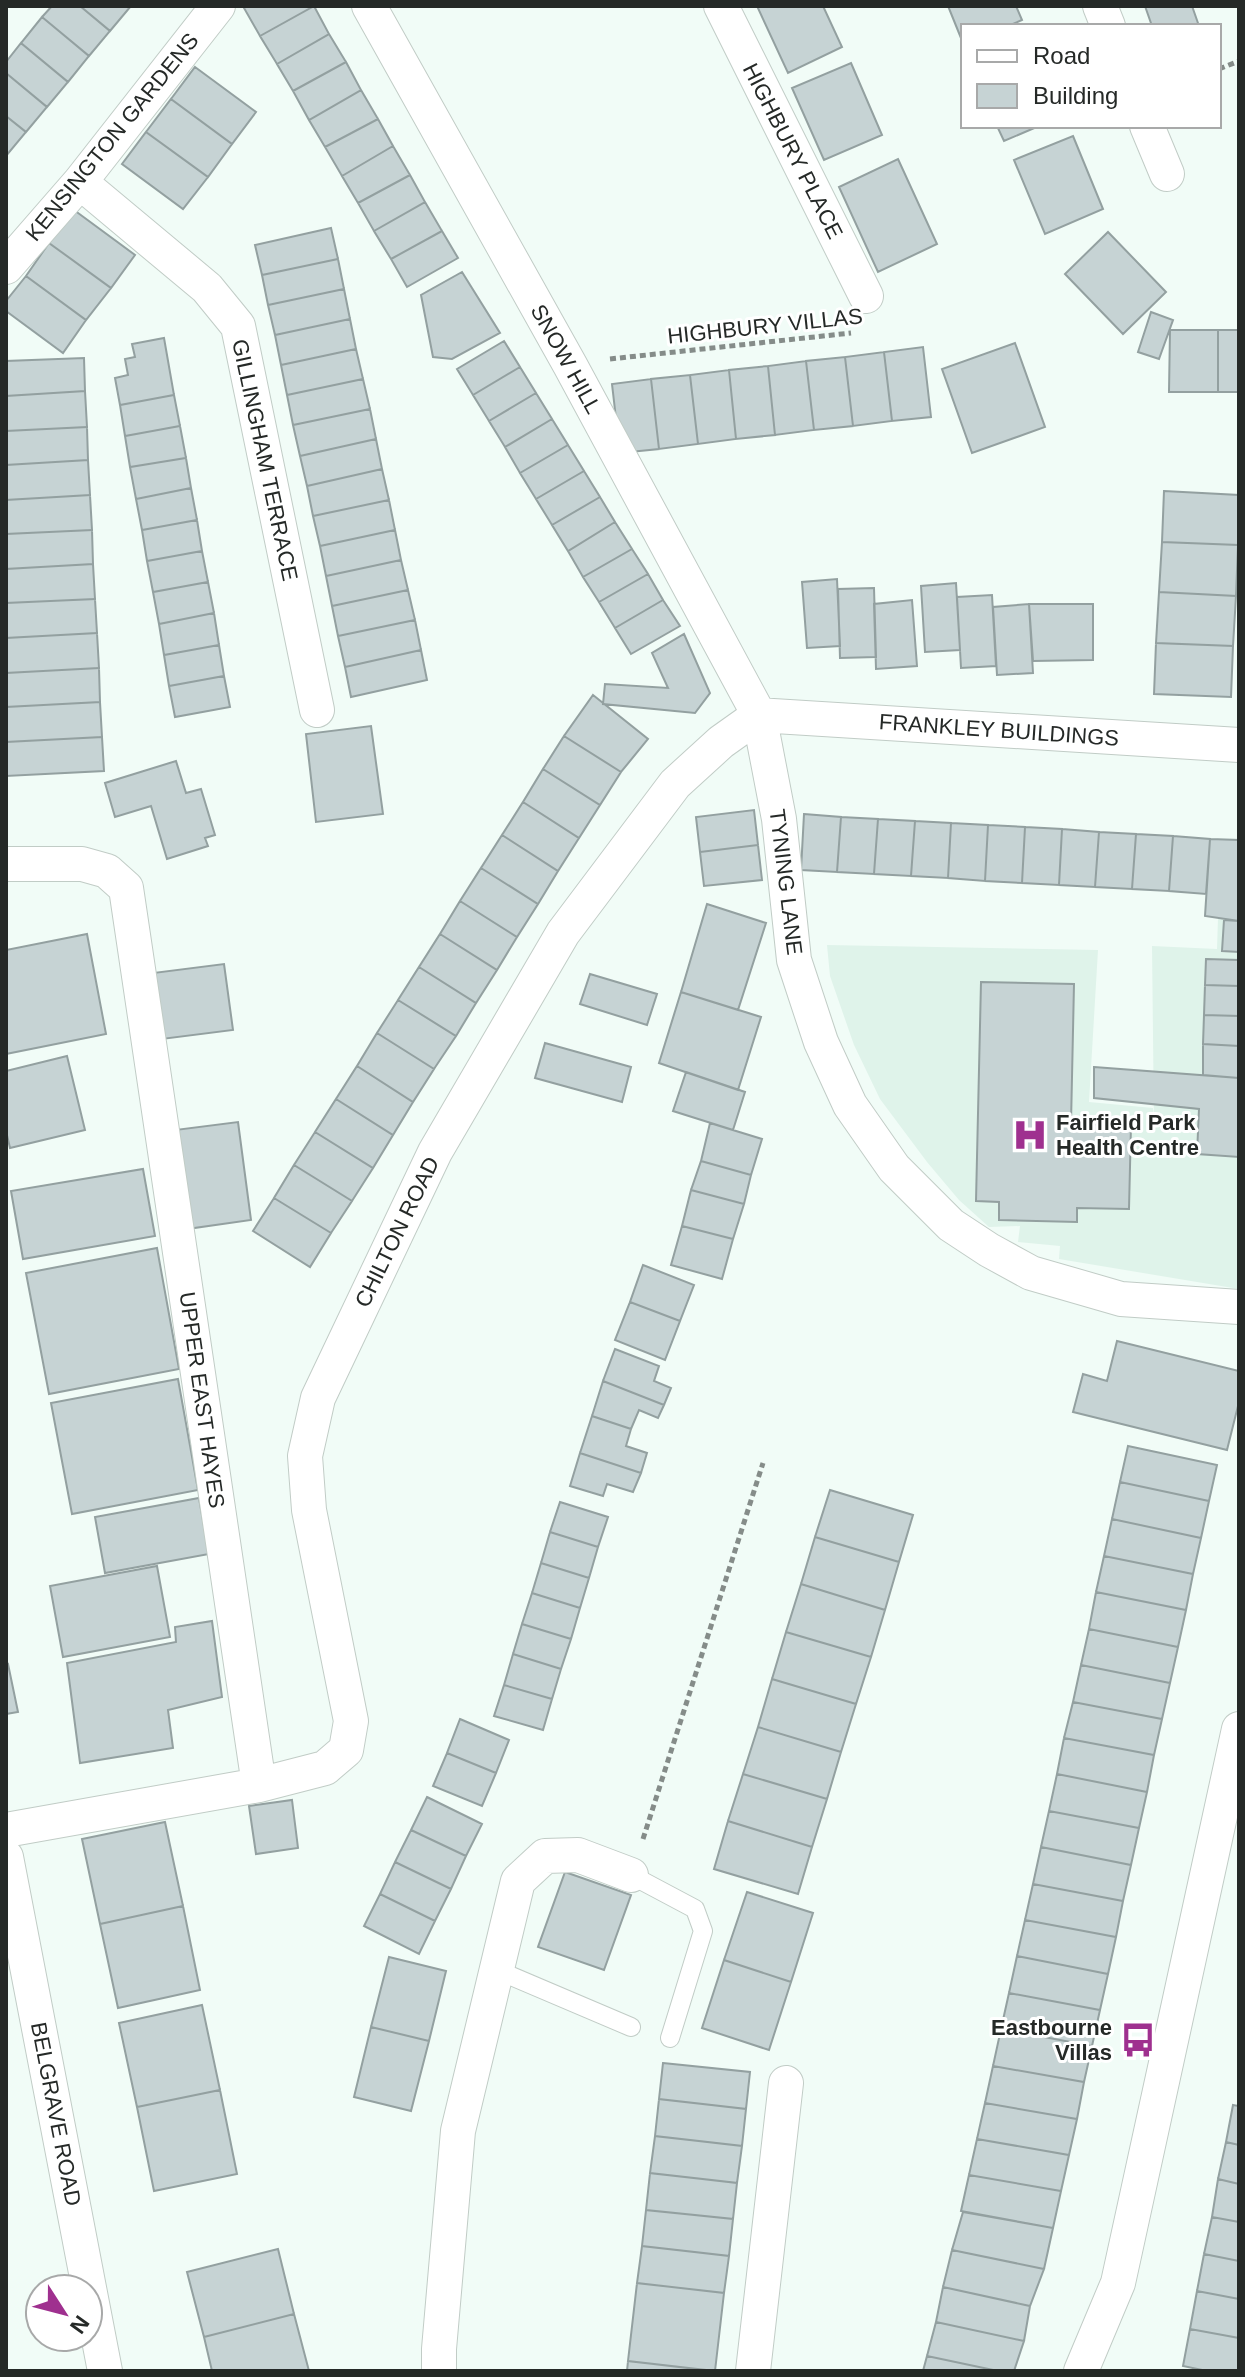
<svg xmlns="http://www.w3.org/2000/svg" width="1245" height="2377" viewBox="0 0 1245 2377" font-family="Arial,sans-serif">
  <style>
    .built { fill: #dff3ea }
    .building { fill: #c6d3d4; stroke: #93a0a0; stroke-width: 2 }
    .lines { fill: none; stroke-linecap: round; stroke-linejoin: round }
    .lane-casing { stroke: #c1ccc6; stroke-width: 20 }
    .street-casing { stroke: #c1ccc6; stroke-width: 36 }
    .path { stroke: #858c89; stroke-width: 5; stroke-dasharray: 6 4; stroke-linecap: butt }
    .lane { stroke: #fff; stroke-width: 18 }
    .street { stroke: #fff; stroke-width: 34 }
    .labels { text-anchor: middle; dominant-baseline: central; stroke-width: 6; stroke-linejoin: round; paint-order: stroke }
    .street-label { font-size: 22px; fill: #252927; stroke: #fff }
    .poi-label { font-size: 22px; font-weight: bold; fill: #252927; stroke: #fff; text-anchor: start }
  </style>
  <rect width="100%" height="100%" fill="#f1fcf7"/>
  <path class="built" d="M1218,918L1239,920V1289L1059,1259L1060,1246L1018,1242L1020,1226L989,1227L959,1200L927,1162L880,1099L854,1045L830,976L827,945L1098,950L1089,1102L1153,1108L1154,1124L1152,946L1217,949Z"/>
  <path class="building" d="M52,6H80L110,31L89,56L42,17Z
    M80,6H131L110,31Z
    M248,6H314L260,36L244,8Z
    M314,6L329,34L277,64L260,36Z
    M757,6H823L842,47L788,73Z
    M948,6H1016L1022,20L1008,26H963V43Z
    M1145,6H1192L1199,26H1152Z
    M42,17L89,56L68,82L21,43Z
    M329,34L346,62L293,91L277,64Z
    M21,43L68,82L47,107L6,73V62Z
    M346,62L361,90L309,120L293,91Z
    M851,63L882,135L824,160L792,88Z
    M195,67L256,112L232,144L171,99Z
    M6,73L47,107L26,132L6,116Z
    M361,90L378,119L325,147L309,120Z
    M171,99L232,144L208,177L146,132Z
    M6,116L26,132L6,156Z
    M378,119L393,146L342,176L325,147Z
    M997,126H1039L1004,141Z
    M146,132L208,177L183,209L122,164Z
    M1073,136L1103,209L1045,234L1014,160Z
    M393,146L410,175L358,203L342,176Z
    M898,159L937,244L878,272L839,187Z
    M410,175L425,202L374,231L358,203Z
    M425,202L442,231L391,259L374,231Z
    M74,210L135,255L111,288L49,243Z
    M331,228L338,259L262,275L255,245Z
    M442,231L458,258L407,287L391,259Z
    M1108,232L1166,292L1123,334L1065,274Z
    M49,243L111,288L86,320L26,276Z
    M338,259L344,289L268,305L262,275Z
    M462,272L500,333L452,359L433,357L421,295Z
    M26,276L86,320L63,353L6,311V301Z
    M344,289L350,319L275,335L268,305Z
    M1151,312L1173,320L1159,359L1138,352Z
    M350,319L356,349L281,365L275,335Z
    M1170,330H1218V392H1169Z
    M1218,330H1239V392H1218Z
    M164,338L174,395L120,405L115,378L128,375L125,359L135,357L132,344Z
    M504,341L520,367L473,395L457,369Z
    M1015,343L1045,427L972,453L942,369Z
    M923,347L931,417L892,421L884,352Z
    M356,349L363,379L287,395L281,365Z
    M884,352L892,421L853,426L845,357Z
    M845,357L853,426L814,430L806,361Z
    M84,358L85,391L6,396V361Z
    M806,361L814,430L775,435L768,366Z
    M768,366L775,435L736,439L729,370Z
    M520,367L536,393L489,421L473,395Z
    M729,370L736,439L698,444L690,375Z
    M690,375L698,444L659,449L651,379Z
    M363,379L370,409L293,425L287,395Z
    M651,379L659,449L620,453L612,384Z
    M85,391L87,427L6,431V396Z
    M536,393L552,419L505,447L489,421Z
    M174,395L180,426L125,436L120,405Z
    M370,409L376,439L300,456L293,425Z
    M552,419L568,445L520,473L505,447Z
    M180,426L186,458L130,467L125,436Z
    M87,427L88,460L6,465V431Z
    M376,439L382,469L307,486L300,456Z
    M568,445L584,471L536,499L520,473Z
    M186,458L191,488L136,499L130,467Z
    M88,460L90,495L6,500V465Z
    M382,469L389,500L313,516L307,486Z
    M584,471L600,497L552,525L536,499Z
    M191,488L197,520L142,530L136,499Z
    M1164,491L1239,495L1238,545L1162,542Z
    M90,495L92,530L6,534V500Z
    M600,497L615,522L568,551L552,525Z
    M389,500L395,530L320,546L313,516Z
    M197,520L202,551L147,561L142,530Z
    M615,522L632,549L583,577L568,551Z
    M92,530L93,564L6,569V534Z
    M395,530L401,560L326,576L320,546Z
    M1162,542L1238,545L1236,596L1159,592Z
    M632,549L648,574L599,602L583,577Z
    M202,551L208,582L153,592L147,561Z
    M401,560L408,590L332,606L326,576Z
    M93,564L95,599L6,603V569Z
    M648,574L663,600L615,628L599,602Z
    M837,579L840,646L807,648L802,582Z
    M208,582L214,613L159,624L153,592Z
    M956,583L960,650L925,652L921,586Z
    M874,588L876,657L840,658L838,589Z
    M408,590L415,620L338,636L332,606Z
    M1159,592L1236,596L1233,646L1156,643Z
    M992,595L996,666L961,668L957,597Z
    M95,599L97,633L6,638V603Z
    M663,600L680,626L631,654L615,628Z
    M912,600L917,666L876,669L874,604Z
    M1029,604L1033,673L997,675L993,607Z
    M1029,604H1093V660L1033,661Z
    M214,613L219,645L164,655L159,624Z
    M415,620L421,650L345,667L338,636Z
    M97,633L99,668L6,673V638Z
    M684,634L710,693L695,713L603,704L605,684L668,688L652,653Z
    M1156,643L1233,646L1231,697L1154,694Z
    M219,645L224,676L169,686L164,655Z
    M421,650L427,680L351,697L345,667Z
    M99,668L100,702L6,707V673Z
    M224,676L230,707L175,717L169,686Z
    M593,695L648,739L621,772L564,736Z
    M100,702L102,737L6,742V707Z
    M371,726L383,814L316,822L306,734Z
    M564,736L621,772L600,805L543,769Z
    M102,737L104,771L6,776V742Z
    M176,761L186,793L201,789L215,835L205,838L208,846L167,859L151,806L115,817L105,783Z
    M543,769L600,805L579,838L523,802Z
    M523,802L579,838L558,871L502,835Z
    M754,810L758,845L700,852L696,817Z
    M804,814L841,817L837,872L801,870Z
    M841,817L878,819L874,874L837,872Z
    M878,819L915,821L911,876L874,874Z
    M915,821L951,823L948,878L911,876Z
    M951,823L988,825L985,881L948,878Z
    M988,825L1025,827L1022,883L985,881Z
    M1025,827L1062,829L1059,885L1022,883Z
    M1062,829L1099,832L1095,887L1059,885Z
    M1099,832L1136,834L1132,889L1095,887Z
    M1136,834L1173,836L1169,891L1132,889Z
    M502,835L558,871L538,904L481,868Z
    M1173,836L1210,839L1206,894L1169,891Z
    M1210,839L1239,840V921L1205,916Z
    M758,845L762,880L704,886L700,852Z
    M481,868L538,904L517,937L460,901Z
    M460,901L517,937L497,970L440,934Z
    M707,904L766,923L738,1010L681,992Z
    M1224,920L1239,921V952L1222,951Z
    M87,934L106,1034L6,1054V950Z
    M440,934L497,970L476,1003L419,967Z
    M1206,959L1239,960V986L1205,985Z
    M224,964L233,1030L162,1039L153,973Z
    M419,967L476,1003L456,1036L398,1000Z
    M590,974L657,994L647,1025L580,1004Z
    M981,982L1074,984L1071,1124L1131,1125L1129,1209L1077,1208V1222L999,1220V1202L976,1201Z
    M1205,985L1239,986V1016L1204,1015Z
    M681,992L761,1017L738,1090L659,1063Z
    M398,1000L456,1036L434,1069L377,1033Z
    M1204,1015L1239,1016V1046L1203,1044Z
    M377,1033L434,1069L413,1102L357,1066Z
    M545,1043L631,1067L622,1102L535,1078Z
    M1203,1044L1239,1046V1078L1203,1075Z
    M67,1056L85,1130L10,1148L6,1131V1071Z
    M357,1066L413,1102L393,1135L336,1099Z
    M1094,1067L1239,1078V1157L1197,1154L1199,1109L1094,1098Z
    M686,1072L745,1092L733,1130L673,1111Z
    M336,1099L393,1135L373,1168L315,1132Z
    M238,1122L251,1220L187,1229L175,1130Z
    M710,1123L762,1139L751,1175L701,1161Z
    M315,1132L373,1168L352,1201L294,1165Z
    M701,1161L751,1175L744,1204L691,1190Z
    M294,1165L352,1201L331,1233L274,1198Z
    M143,1169L155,1236L23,1259L11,1191Z
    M691,1190L744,1204L733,1239L682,1226Z
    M274,1198L331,1233L310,1267L253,1231Z
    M682,1226L733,1239L722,1279L671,1265Z
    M157,1248L179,1369L49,1394L26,1273Z
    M643,1265L694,1285L680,1321L630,1302Z
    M630,1302L680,1321L665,1360L615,1340Z
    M1117,1341L1239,1371V1402L1227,1450L1073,1412L1083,1374L1107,1381Z
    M615,1349L659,1366L654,1381L671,1388L664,1405L603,1381Z
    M178,1379L198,1490L72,1514L51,1403Z
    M603,1381L664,1405L658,1418L639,1410L631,1429L592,1416Z
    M592,1416L631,1429L626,1446L647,1453L641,1473L580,1453Z
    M1128,1446L1217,1465L1209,1501L1120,1482Z
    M580,1453L641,1473L633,1492L607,1484L603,1496L570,1486Z
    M1120,1482L1209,1501L1201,1538L1112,1519Z
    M830,1490L913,1515L899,1562L815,1537Z
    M199,1498L209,1554L105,1573L95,1517Z
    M560,1502L608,1517L598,1547L550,1532Z
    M1112,1519L1201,1538L1193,1574L1104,1556Z
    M550,1532L598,1547L589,1578L541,1563Z
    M815,1537L899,1562L885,1610L801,1584Z
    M1104,1556L1193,1574L1186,1610L1096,1592Z
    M541,1563L589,1578L580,1608L532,1593Z
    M157,1566L170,1637L63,1657L50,1586Z
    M801,1584L885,1610L871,1657L786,1632Z
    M1096,1592L1186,1610L1178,1647L1089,1629Z
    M532,1593L580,1608L571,1639L522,1624Z
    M212,1621L222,1697L168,1710L173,1748L80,1763L67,1663L176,1642L175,1627Z
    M522,1624L571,1639L561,1669L513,1654Z
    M1089,1629L1178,1647L1170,1683L1081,1665Z
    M786,1632L871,1657L856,1704L772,1679Z
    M513,1654L561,1669L552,1699L504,1685Z
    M8,1664L18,1712L6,1714V1665Z
    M1081,1665L1170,1683L1162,1719L1073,1702Z
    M772,1679L856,1704L841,1752L758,1727Z
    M504,1685L552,1699L543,1730L494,1716Z
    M1073,1702L1162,1719L1154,1755L1064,1738Z
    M460,1719L509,1740L496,1773L447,1753Z
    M758,1727L841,1752L827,1799L743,1774Z
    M1064,1738L1154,1755L1147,1792L1057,1774Z
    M447,1753L496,1773L482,1806L433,1786Z
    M743,1774L827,1799L812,1847L728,1821Z
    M1057,1774L1147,1792L1139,1828L1049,1811Z
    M427,1797L482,1824L466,1856L411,1830Z
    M292,1800L298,1848L256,1854L249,1806Z
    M1049,1811L1139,1828L1131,1865L1041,1847Z
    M728,1821L812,1847L798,1894L714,1869Z
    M165,1822L183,1906L100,1924L82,1839Z
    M411,1830L466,1856L451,1889L395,1862Z
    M1041,1847L1131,1865L1123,1901L1033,1884Z
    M395,1862L451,1889L435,1921L380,1894Z
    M565,1872L631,1895L604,1970L538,1947Z
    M1033,1884L1123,1901L1116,1937L1025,1920Z
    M747,1892L813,1913L791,1982L724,1960Z
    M380,1894L435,1921L419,1954L364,1926Z
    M183,1906L200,1990L118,2008L100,1924Z
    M1025,1920L1116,1937L1108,1974L1017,1956Z
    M1017,1956L1108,1974L1100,2010L1009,1993Z
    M389,1957L446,1971L429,2041L371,2027Z
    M724,1960L791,1982L769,2050L702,2028Z
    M1009,1993L1100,2010L1092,2046L1001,2029Z
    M202,2005L220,2090L137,2107L119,2023Z
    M371,2027L429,2041L411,2111L354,2097Z
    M1001,2029L1092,2046L1084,2082L993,2066Z
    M663,2063L750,2072L746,2109L659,2099Z
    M993,2066L1084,2082L1077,2119L985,2103Z
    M220,2090L237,2174L154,2191L137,2107Z
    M659,2099L746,2109L742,2146L655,2136Z
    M985,2103L1077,2119L1069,2155L977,2139Z
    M1233,2105L1239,2106V2145L1226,2142Z
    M655,2136L742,2146L737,2183L650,2173Z
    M977,2139L1069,2155L1061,2191L969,2175Z
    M1226,2142L1239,2145V2184L1218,2179Z
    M650,2173L737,2183L733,2219L646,2210Z
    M969,2175L1061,2191L1053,2228L961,2211Z
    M1218,2179L1239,2184V2222L1212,2217Z
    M646,2210L733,2219L729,2256L642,2246Z
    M963,2212L1053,2228L1044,2269L952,2250Z
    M1212,2217L1239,2222V2261L1204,2254Z
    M642,2246L729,2256L724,2293L637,2283Z
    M278,2249L294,2314L204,2337L187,2272Z
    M952,2250L1044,2269L1030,2306L943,2287Z
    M1204,2254L1239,2261V2299L1197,2291Z
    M637,2283L724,2293L715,2371L628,2361Z
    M943,2287L1030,2306L1024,2341L936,2322Z
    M1197,2291L1239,2299V2338L1190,2329Z
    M294,2314L309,2371H212L204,2337Z
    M936,2322L1024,2341L1014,2371H998L927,2356Z
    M1190,2329L1239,2338V2371H1207L1183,2366Z
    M927,2356L998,2371H923Z
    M628,2361L713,2371H627Z"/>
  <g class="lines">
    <g class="lane-casing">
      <path id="lane" d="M631,1875L695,1909L703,1931L670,2038
        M497,1970L631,2027"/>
    </g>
    <g class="street-casing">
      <path id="street" d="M369,6L570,365L759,715L779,819L794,960L821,1042L850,1105L894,1168L951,1225L989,1250L1031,1273L1121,1299L1239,1307
        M721,6L866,296
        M1100,6L1108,26
        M1147,126L1167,174
        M80,182L207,288L238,326L317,710
        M6,267L80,182L218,6
        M759,715L1239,745
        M6,864H82L107,871L126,888L259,1785L6,1830
        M259,1785L325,1768L346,1750L351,1721L309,1510L305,1456L318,1398L435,1152L563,933L675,784L721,742L759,715
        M6,1857L105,2371
        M439,2371V2349L458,2131L518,1881L545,1856L578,1855L631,1875
        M753,2371L786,2083
        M1081,2371L1118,2283L1239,1729"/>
    </g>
    <path class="path" d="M1219,69L1239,61
      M610,359L851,333
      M643,1839L763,1463"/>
    <use href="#lane" class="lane"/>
    <use href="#street" class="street"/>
  </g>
  <defs>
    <g id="hospital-bare" transform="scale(2.76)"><path d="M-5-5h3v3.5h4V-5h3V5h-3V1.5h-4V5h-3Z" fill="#9f308f" stroke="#fff" stroke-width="2.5" paint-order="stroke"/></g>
    <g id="bus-bare" transform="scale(2.76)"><path d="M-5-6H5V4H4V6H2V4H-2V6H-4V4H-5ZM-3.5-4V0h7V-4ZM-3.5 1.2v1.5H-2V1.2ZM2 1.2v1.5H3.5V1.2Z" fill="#9f308f" stroke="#fff" stroke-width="2.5" paint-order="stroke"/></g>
  </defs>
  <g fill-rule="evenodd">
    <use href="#hospital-bare" x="1030" y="1135"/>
    <use href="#bus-bare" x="1138" y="2040"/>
  </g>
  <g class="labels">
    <g class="street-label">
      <text transform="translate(112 137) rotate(-51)">KENSINGTON GARDENS</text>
      <text transform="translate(793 151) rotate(63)">HIGHBURY PLACE</text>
      <text transform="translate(765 326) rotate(-6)">HIGHBURY VILLAS</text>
      <text transform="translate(566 359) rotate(61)">SNOW HILL</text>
      <text transform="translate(265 460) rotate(78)">GILLINGHAM TERRACE</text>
      <text transform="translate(999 730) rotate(4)">FRANKLEY BUILDINGS</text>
      <text transform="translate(786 882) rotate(83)">TYNING LANE</text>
      <text transform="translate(397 1232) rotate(-64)">CHILTON ROAD</text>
      <text transform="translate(202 1400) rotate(82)">UPPER EAST HAYES</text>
      <text transform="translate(56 2114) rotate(79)">BELGRAVE ROAD</text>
    </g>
    <g class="poi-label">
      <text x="1056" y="1122">Fairfield Park<tspan x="1056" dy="25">Health Centre</tspan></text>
      <text x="1112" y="2027" text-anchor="end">Eastbourne<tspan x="1112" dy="25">Villas</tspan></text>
    </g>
  </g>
  <rect width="1245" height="2377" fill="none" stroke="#252927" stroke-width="16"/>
  <rect x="961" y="24" width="260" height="104" fill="#ffffff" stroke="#a8a9a9" stroke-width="2"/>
  <rect x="977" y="50" width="40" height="12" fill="#ffffff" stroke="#a8a9a9" stroke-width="2"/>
  <text x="1033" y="64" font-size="24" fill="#252927">Road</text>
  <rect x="977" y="84" width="40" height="24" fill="#c6d3d4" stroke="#a8a9a9" stroke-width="2"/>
  <text x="1033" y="104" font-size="24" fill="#252927">Building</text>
  <g transform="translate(64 2313) rotate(126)"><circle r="38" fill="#ffffff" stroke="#a8a9a9" stroke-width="2"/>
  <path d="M0-6L14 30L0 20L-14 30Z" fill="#9f308f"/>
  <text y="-12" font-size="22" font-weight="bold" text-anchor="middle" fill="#252927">N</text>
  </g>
</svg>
